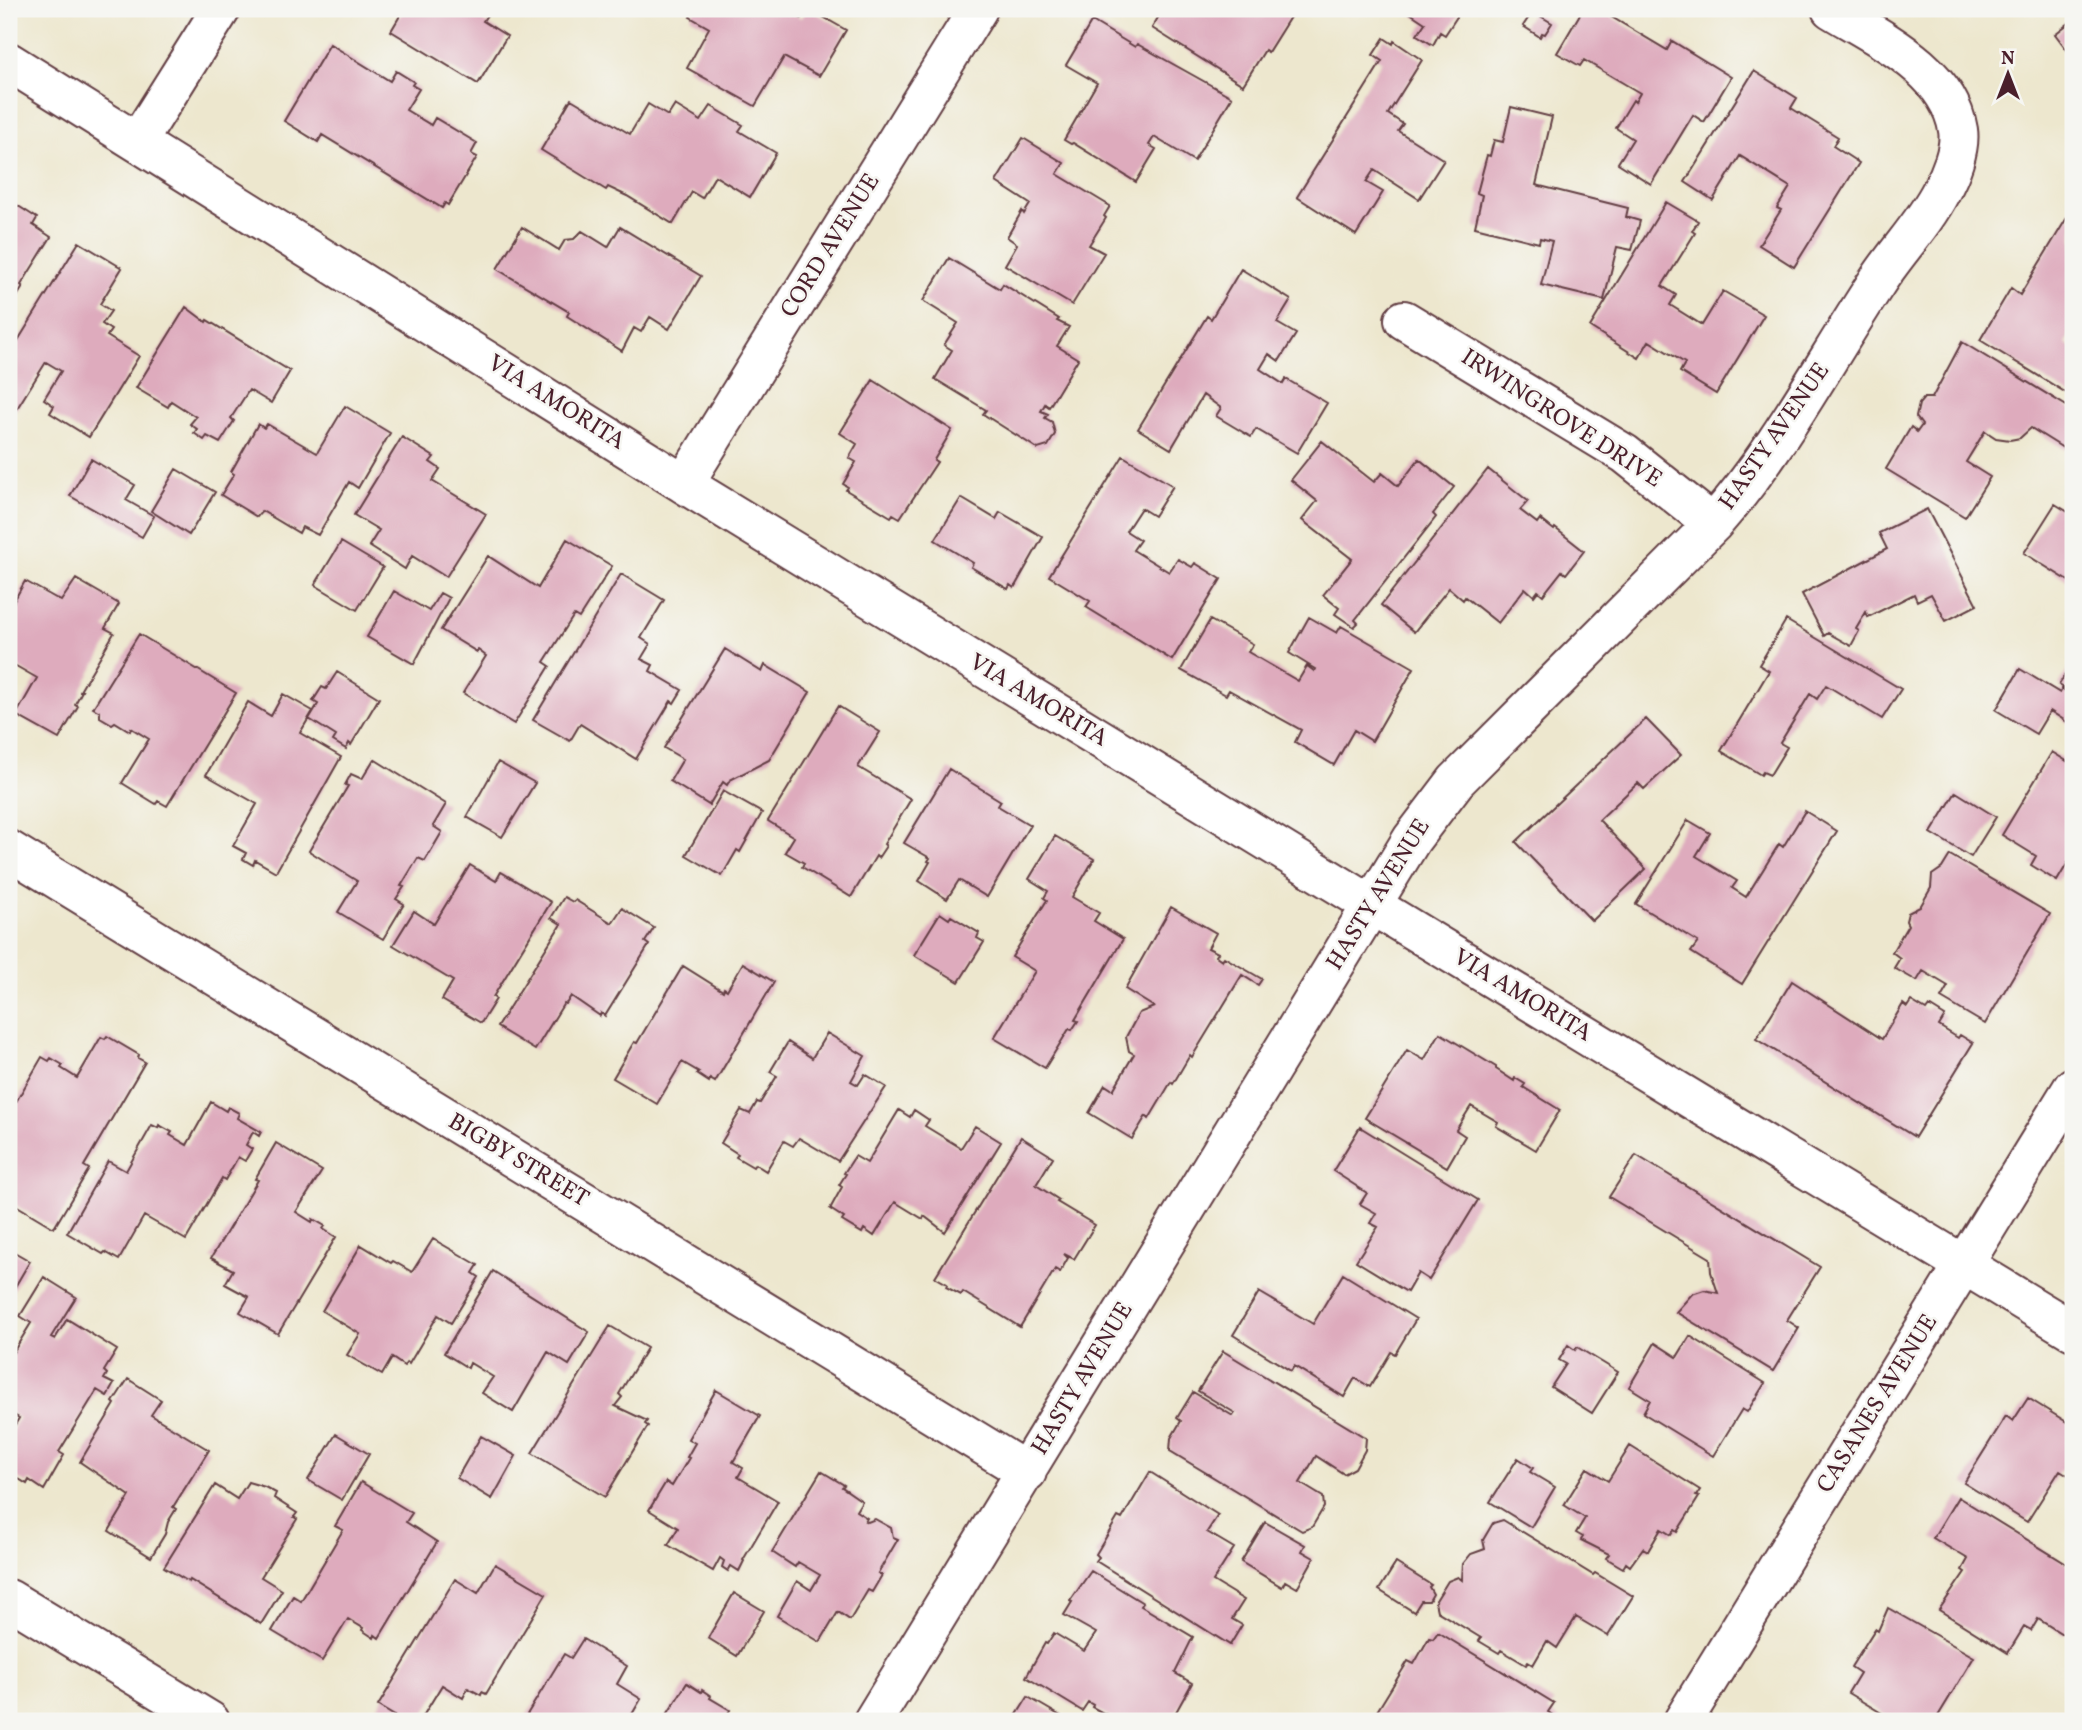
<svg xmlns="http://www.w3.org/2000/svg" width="2082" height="1730" viewBox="0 0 2082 1730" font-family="Vollkorn,serif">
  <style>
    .building { fill: #deabbd }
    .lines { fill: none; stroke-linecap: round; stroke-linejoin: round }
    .minor-casing { stroke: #623d43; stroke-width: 42 }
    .minor { stroke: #fff; stroke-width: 38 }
    .labels { text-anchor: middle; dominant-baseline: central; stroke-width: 5; stroke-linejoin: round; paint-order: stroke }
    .street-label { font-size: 24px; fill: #4a1f2b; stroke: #f6f6f2 }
  </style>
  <rect width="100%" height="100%" fill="#f6f6f2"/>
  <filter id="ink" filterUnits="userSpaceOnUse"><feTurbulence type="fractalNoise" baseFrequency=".0143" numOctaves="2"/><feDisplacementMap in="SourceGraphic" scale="14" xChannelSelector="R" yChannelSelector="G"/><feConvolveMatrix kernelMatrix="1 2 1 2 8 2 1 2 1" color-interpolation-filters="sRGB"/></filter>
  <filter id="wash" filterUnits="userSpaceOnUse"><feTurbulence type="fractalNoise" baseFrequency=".00686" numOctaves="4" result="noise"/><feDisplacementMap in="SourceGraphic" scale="28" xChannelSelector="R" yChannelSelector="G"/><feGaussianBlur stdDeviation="1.57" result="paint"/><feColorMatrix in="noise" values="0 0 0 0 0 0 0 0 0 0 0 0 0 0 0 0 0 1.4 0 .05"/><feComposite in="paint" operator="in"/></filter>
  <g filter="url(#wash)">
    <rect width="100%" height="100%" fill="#ede7ce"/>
    <g id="blocks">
      <path class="building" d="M404,9H491L483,21L507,36L478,84L391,31Z
        M695,9H786L801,18L806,9H809L846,30L819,76L784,57L755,106L687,68L709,28L690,17Z
        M1163,9H1295L1268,52L1265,50L1243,85L1152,28Z
        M1412,9H1462L1445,35L1440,32L1433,45L1417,35L1425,23L1410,13Z
        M1529,9H1540L1537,14L1552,23L1545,34L1542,33L1540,37L1523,26L1533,11Z
        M1583,9H1598L1667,50L1672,41L1731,77L1704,122L1693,115L1651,184L1618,163L1633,139L1616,128L1633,100L1635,102L1640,93L1584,60L1580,66L1557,53Z
        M2073,20V58L2055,34Z
        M1092,21L1135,47L1137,44L1232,97L1194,161L1154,137L1149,145L1156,149L1136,182L1073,143L1071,144L1064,140L1097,83L1066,65Z
        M1384,38L1393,44L1394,41L1422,60L1388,114L1403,124L1398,131L1444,160L1419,199L1374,170L1366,182L1383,192L1356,235L1297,197L1382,61L1373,55Z
        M330,44L390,81L396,71L414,82L412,85L419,89L406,110L431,125L435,118L477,143L471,154L477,157L448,205L445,203L442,208L322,135L318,142L284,121Z
        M1754,71L1797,98L1791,108L1838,137L1833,146L1859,163L1794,267L1759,245L1781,210L1777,208L1790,187L1740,156L1713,200L1685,182Z
        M571,99L630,134L648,104L668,116L675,105L701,121L711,106L743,125L739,131L776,153L750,197L715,176L702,198L692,192L673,224L627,196L608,187L606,190L541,150Z
        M1511,107L1552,117L1536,185L1628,208L1626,217L1640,221L1632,250L1617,247L1604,300L1541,285L1552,241L1540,238L1539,243L1475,227L1482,195L1477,193L1487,155L1490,156L1494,140L1503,142Z
        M1023,138L1064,163L1057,174L1110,206L1104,216L1106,218L1089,245L1104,253L1072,305L1005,265L1017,244L1007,237L1022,211L1024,214L1030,204L996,182Z
        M9,200L37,218L33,225L51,237L21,285L23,287L11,306L9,305Z
        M1666,202L1698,221L1692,231L1695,233L1662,286L1676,295L1670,305L1702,325L1723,291L1764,315L1716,394L1680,372L1685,363L1649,341L1639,358L1590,327Z
        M2068,216L2073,219V335L2071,334L2065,343L2073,348V397L1980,340L2011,288L2020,295Z
        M522,227L559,250L565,240L574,239L582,231L608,247L620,227L701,276L669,329L650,317L641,332L634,328L622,351L567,316L569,312L497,269Z
        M79,242L122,268L100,304L111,311L102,324L111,330L107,336L139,356L89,437L50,413L54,406L44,399L61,371L46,362L16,410L9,405V355Z
        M949,258L1000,289L1003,284L1059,319L1057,321L1069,327L1057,346L1078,359L1049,407L1045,404L1041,411L1048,414L1045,418L1052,422L1055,434L1048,446L1038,449L983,414L986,410L935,379L952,350L944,345L958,323L923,301Z
        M1241,269L1291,300L1277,323L1296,334L1279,361L1269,354L1260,369L1283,384L1286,379L1327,403L1297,453L1256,429L1251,437L1216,416L1221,408L1203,395L1171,449L1138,429L1207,316L1211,319Z
        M186,307L206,322L207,320L290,371L271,403L249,390L231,418L234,421L220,443L207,436L204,440L194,433L197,429L190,424L196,417L171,401L168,407L136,388Z
        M1962,342L2073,410V450L2071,453L2031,428L2020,438L2010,440L1996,438L1985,431L1966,462L1990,477L1965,517L1886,469L1911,427L1917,432L1922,425L1916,417L1919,404L1924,398H1932Z
        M873,380L952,430L934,460L937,462L900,518L893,514L891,517L846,490L848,487L843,484L856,462L849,458L857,444L840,433Z
        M345,406L390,433L358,488L349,482L318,535L302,527L299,533L262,511L257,517L221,495L234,474L231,472L258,424L264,428L267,424L317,453Z
        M402,437L434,457L430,462L440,469L432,481L486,514L446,577L412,556L405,569L369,546L379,530L354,515Z
        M1322,441L1374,482L1382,473L1398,486L1419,459L1454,487L1433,514L1436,517L1355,620L1358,623L1354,627L1335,614L1339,608L1323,595L1352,559L1302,520L1317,501L1291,480Z
        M1123,456L1173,486L1154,516L1141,508L1126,531L1140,540L1133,550L1169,572L1178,559L1192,567L1195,563L1221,579L1172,660L1086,607L1090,601L1049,576Z
        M91,459L135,485L126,500L154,516L142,537L70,496Z
        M176,469L215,492L189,535L151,511Z
        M1488,469L1528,501L1520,510L1537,523L1540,519L1554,530L1555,528L1584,551L1566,574L1562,571L1543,595L1538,591L1534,596L1525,588L1498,623L1465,597L1463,600L1449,588L1414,632L1381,605Z
        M961,498L996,519L1000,512L1043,537L1014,588L1010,585L1008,589L971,567L973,563L935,540Z
        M2055,504L2073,515L2072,583L2024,553Z
        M1927,509L1977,605L1946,621L1931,594L1917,601L1914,594L1868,617L1866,612L1856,629L1859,631L1851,646L1828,633L1824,636L1802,594L1887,549L1879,533Z
        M567,539L612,566L579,618L574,615L544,662L550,666L514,724L463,693L486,656L478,650L477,652L441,630L488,556L538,588Z
        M341,542L383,567L357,610L315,585Z
        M621,574L664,600L641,638L650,644L641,659L653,665L650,671L682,690L674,703L671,701L636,759L580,724L570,741L533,720Z
        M76,579L119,604L105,628L114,633L80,691H82L75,704L78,706L59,739L16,715L37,678L9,662V610L25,581L61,601Z
        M394,591L429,611L440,593L449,598L414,664L367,637Z
        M1309,617L1337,633L1341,626L1414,668L1372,741L1354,730L1334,765L1295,742L1301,730L1229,690L1226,695L1181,670L1210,620L1253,644L1248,652L1298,681L1307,666L1314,671L1315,669L1289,653Z
        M1786,620L1901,689L1882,719L1826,685L1817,699L1810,694L1780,743L1787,747L1770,775L1763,772L1761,775L1721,751L1769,671L1759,665Z
        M139,634L236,693L167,806L158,801L156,804L122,783L149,739L131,728L130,731L115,722L112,724L100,717V712L93,708Z
        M725,649L762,672L765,665L810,692L769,760L730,780L727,785L723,782L709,805L670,781L683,759L664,748Z
        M2073,661V693L2059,685Z
        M2020,669L2060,693L2062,689L2073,696V726L2050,711L2036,734L1996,710Z
        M337,672L379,698L351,745L349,743L346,749L333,741L336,736L309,719L318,704L313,701L322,687L326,689Z
        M283,694L313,711L300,733L341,757L276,872L255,860L253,865L243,859L246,853L233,846L257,804L206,775L248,702L271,716Z
        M838,706L880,732L858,767L911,799L884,844L886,846L878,858L876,856L851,897L802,867L804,863L785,852L794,837L768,821Z
        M1646,719L1681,755L1644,789L1638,783L1599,820L1646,869L1592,921L1516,842Z
        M2052,752L2073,765V854L2057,881L2031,865L2036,856L2002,835Z
        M374,759L446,804L433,826L442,832L425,861L418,858L401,886L404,887L396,899L404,904L383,939L338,912L357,881L309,851L348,786L345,785L351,774L362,779Z
        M498,762L535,783L502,837L467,817Z
        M949,769L1001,801L998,806L1030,825L987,897L959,880L947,899L919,881L930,862L928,861L930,858L904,843Z
        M723,791L762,813L740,852L737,850L722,876L686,855Z
        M1956,792L1996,817L1971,857L1931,833Z
        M1805,811L1837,831L1742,984L1691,952L1698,942L1636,904L1688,820L1710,833L1696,856L1737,881L1732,888L1746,897L1779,844L1783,847Z
        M1055,836L1094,859L1072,897L1099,913L1094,921L1123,939L1075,1020L1078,1021L1072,1030L1069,1029L1045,1068L994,1038L1035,971L1012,957L1047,900L1044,898L1048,891L1029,879Z
        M1950,855L2050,914L1985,1024L1941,998L1948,986L1923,971L1917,981L1894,968L1900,958L1892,952L1908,925L1906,921L1908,913L1920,907L1931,888L1932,875L1942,868Z
        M470,865L496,881L501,872L551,902L493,997L496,999L481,1023L442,1000L453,981L393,945L414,911L434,924Z
        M564,897L573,902L575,900L612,923L622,908L654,928L645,942L649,945L605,1016L601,1013L600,1016L571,996L566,1004L564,1003L535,1050L497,1027L561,924L551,918Z
        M1171,907L1216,933L1208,948L1218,953L1216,956L1222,960L1224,957L1262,979L1258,985L1242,975L1192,1057L1190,1055L1173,1084L1171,1082L1149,1119L1146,1116L1132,1139L1089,1113L1105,1085L1113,1090L1134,1054L1129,1051L1126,1037L1139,1013L1154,1007L1125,989Z
        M940,913L949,919L951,916L979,933L977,938L984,942L959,982L914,955Z
        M743,963L774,982L715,1082L710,1079L709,1082L697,1074L699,1072L682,1062L657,1104L613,1078L634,1042L637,1043L683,966L723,991L724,988L727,990Z
        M1792,981L1882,1039L1903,1004L1907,1007L1911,1001L1926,1010L1929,1006L1945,1016L1939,1026L1958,1038L1960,1035L1973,1043L1915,1137L1756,1039Z
        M827,1033L865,1056L851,1081L858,1085L865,1074L886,1087L838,1161L799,1138L793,1146L784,1141L766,1171L755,1164L753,1167L736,1157L738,1154L721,1143L741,1110L750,1114L757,1102L760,1103L777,1076L770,1072L788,1042L812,1058Z
        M1440,1033L1496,1067V1069L1514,1081L1515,1078L1525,1084L1523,1087L1560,1110L1536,1150L1496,1126L1498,1122L1471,1106L1456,1130L1465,1136L1447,1167L1365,1118L1407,1050L1424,1060Z
        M107,1036L139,1055L138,1058L145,1062L84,1166L89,1169L54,1228L9,1201V1186L13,1179L9,1176V1114L42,1057L49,1061L51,1058L63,1065L61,1068L77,1078L101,1037L105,1039Z
        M211,1102L226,1111L228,1107L239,1113L237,1118L261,1132L259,1136L253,1132L246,1145L252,1149L245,1161L238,1157L225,1180L222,1178L186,1240L144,1216L119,1260L105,1252L103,1254L67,1233L108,1161L126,1171L152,1125L158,1128L159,1125L172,1132L170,1135L187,1145Z
        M899,1110L910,1117L914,1110L929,1120L925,1126L961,1148L975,1126L1001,1142L945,1232L924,1216L923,1219L895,1202L874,1236L864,1229L862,1233L842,1221L844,1218L830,1209L842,1187L839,1185L846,1174L844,1173L855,1156L867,1163Z
        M1360,1127L1478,1200L1429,1280L1418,1273L1407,1292L1356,1261L1378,1227L1370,1223L1376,1213L1360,1204L1367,1193L1333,1171Z
        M1021,1137L1053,1157L1036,1185L1059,1200L1057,1202L1095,1225L1074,1259L1064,1254L1068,1258L1060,1272L1055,1269L1020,1327L963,1292L961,1295L946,1287L947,1284L935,1277Z
        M276,1143L322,1171L296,1212L312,1222L313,1219L325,1226L323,1229L336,1237L278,1334L240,1312L249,1297L225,1284L233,1270L211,1258L258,1180L255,1179Z
        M1636,1155L1820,1267L1787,1320L1799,1328L1773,1371L1676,1312L1692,1294L1704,1290L1718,1293L1711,1272L1710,1258L1609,1197Z
        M433,1239L478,1265L473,1273L479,1277L451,1323L438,1315L409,1364L407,1362L404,1366L392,1358L382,1375L347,1355L360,1334L322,1311L361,1245L391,1263L393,1261L412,1272Z
        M9,1249L30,1261L9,1297Z
        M493,1271L589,1332L569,1365L548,1352L513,1412L482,1393L493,1377L470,1363L468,1368L444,1353Z
        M1343,1274L1416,1319L1395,1354L1391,1352L1370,1387L1355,1378L1344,1397L1294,1366L1291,1371L1233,1335L1259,1292L1313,1324Z
        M44,1277L76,1297L51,1337L55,1339L67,1319L117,1350L104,1371L107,1374L104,1379L114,1384L107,1396L97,1390L59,1452L64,1455L44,1490L29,1480L27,1484L9,1473V1435L19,1418L9,1412V1359L31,1323L20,1316Z
        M610,1326L647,1348L619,1394L622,1397L615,1406L647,1421L645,1424L648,1426L605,1497L532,1453Z
        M1690,1336L1765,1383L1747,1412L1742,1409L1713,1456L1643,1413L1650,1400L1629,1387L1655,1343L1677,1357Z
        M1568,1345L1575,1350L1577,1347L1618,1372L1592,1413L1551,1387L1566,1364L1559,1360Z
        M1223,1351L1366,1438L1365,1450L1355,1468L1344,1474L1316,1456L1300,1483L1323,1497L1324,1507L1312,1527L1302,1531L1170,1451L1171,1438L1181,1421L1177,1418L1193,1392L1233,1416L1235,1413L1198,1391Z
        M128,1379L161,1400L151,1415L209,1450L173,1507L176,1509L168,1522L165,1534L151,1557L109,1531L130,1496L80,1462L115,1404L113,1402Z
        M716,1390L760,1416L733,1462L743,1468L738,1477L778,1501L743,1560L744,1561L739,1571L731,1566L728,1571L722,1567L724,1561L720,1558L713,1571L668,1545L678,1528L649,1510L666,1482L672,1486L689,1458L687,1457L695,1443L688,1439Z
        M2028,1398L2073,1426V1478L2060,1470L2027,1522L1964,1483L2006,1416L2013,1421Z
        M336,1434L369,1454L342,1500L308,1480Z
        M481,1436L516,1456L492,1499L457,1478Z
        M1630,1446L1700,1490L1696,1496L1699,1497L1677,1532L1674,1530L1671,1535L1661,1529L1648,1551L1643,1548L1630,1566L1626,1563L1623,1568L1606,1558L1609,1554L1581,1540L1583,1537L1576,1533L1585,1518L1564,1505L1587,1468L1608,1481Z
        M1518,1458L1533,1468L1530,1472L1555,1487L1531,1527L1490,1502Z
        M821,1471L844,1485L842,1487L862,1501L856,1511L867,1518L865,1521L868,1522L875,1519L891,1528L893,1537L898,1539L878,1573L882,1575L872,1592L868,1590L850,1620L838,1612L820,1642L777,1616L797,1581L811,1590L820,1575L798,1562L795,1567L772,1552Z
        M1150,1472L1218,1515L1207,1532L1234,1548L1213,1581L1244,1600L1232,1619L1242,1625L1230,1645L1096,1561L1099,1557L1096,1554L1118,1517L1122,1519Z
        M248,1482L265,1487L276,1493L274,1498L297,1513L294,1517L297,1519L261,1577L282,1590L261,1624L190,1580L189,1582L164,1567L215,1485L237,1499Z
        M361,1482L412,1513L406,1522L437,1542L379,1638L375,1635L374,1638L362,1630L363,1628L348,1619L322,1661L272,1631L293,1596L301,1601L343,1530L335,1526Z
        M1958,1497L2073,1568V1620L2064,1635L2038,1619L2031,1631L2024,1627L2008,1653L1939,1610L1965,1572L1962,1570L1968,1559L1933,1538Z
        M1503,1520L1593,1575L1595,1573L1633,1596L1608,1636L1576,1617L1557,1648L1547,1641L1533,1665L1528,1662L1526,1665L1501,1650L1499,1653L1479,1641L1481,1638L1437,1611L1435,1602L1448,1581L1458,1577L1462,1580L1463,1564L1471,1554L1485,1549L1483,1540L1493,1523Z
        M1265,1522L1305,1545L1302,1551L1314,1558L1297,1588L1285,1581L1282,1587L1241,1562Z
        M1396,1563L1431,1585L1429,1587L1433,1594L1429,1601H1421L1414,1612L1379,1590Z
        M495,1564L546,1594L486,1694L482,1692L481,1695L468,1688L463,1698L442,1685L420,1721H403L378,1706L455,1579L478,1593Z
        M1091,1571L1143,1603L1141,1606L1193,1637L1175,1673L1192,1683L1171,1721H1118L1092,1707L1093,1705L1088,1702L1082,1711L1026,1677L1045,1643L1047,1644L1054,1633L1084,1651L1096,1633L1064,1615L1072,1602L1070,1601Z
        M734,1593L764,1611L737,1656L708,1638Z
        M1888,1608L1974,1657L1935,1721H1895L1848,1693L1860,1673L1851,1667L1875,1629L1878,1631Z
        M1438,1632L1554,1703L1548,1712L1559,1719L1558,1721H1371L1408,1661L1414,1664L1429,1638L1433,1639Z
        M583,1639L627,1666L617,1684L641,1699L628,1721H523L564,1654L571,1658Z
        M687,1683L701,1692L702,1690L711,1696L710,1698L730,1710L723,1721H663Z
        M1028,1697L1069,1721H1013Z"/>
    </g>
  </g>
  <g filter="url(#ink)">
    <use href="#blocks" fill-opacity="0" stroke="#623d43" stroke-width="2"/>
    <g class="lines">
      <g class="minor-casing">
        <path id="minor" d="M9,62L684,484L1370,904L2073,1331
          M138,141L221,9
          M1404,320L1625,454L1713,524
          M684,484L978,9
          M9,850L1027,1472
          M9,1599L210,1721
          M873,1721L1412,839L1456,781L1713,524C1778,451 1823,364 1877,282C1897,251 1924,224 1941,191C1950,175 1961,149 1958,130C1948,69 1878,38 1831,9
          M1683,1721L2073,1087"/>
      </g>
      <use href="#minor" class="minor"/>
    </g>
  </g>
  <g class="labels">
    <g class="street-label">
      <text transform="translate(831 246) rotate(-58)">CORD AVENUE</text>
      <text transform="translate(556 403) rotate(32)">VIA AMORITA</text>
      <text transform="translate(1561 419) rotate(33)">IRWINGROVE DRIVE</text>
      <text transform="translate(1775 437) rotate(-55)">HASTY AVENUE</text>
      <text transform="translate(1038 701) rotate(31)">VIA AMORITA</text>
      <text transform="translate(1379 895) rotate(-58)">HASTY AVENUE</text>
      <text transform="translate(1522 996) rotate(31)">VIA AMORITA</text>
      <text transform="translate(518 1161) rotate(31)">BIGBY STREET</text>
      <text transform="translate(1083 1379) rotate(-59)">HASTY AVENUE</text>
      <text transform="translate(1878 1404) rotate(-58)">CASANES AVENUE</text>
    </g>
  </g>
  <rect width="2082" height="1730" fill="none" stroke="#f6f6f2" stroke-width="35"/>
  <g transform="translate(2008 74)" stroke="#f6f6f2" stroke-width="5" paint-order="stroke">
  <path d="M0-5L12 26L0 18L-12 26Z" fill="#4a1f2b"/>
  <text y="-10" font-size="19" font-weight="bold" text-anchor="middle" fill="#4a1f2b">N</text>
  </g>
</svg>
